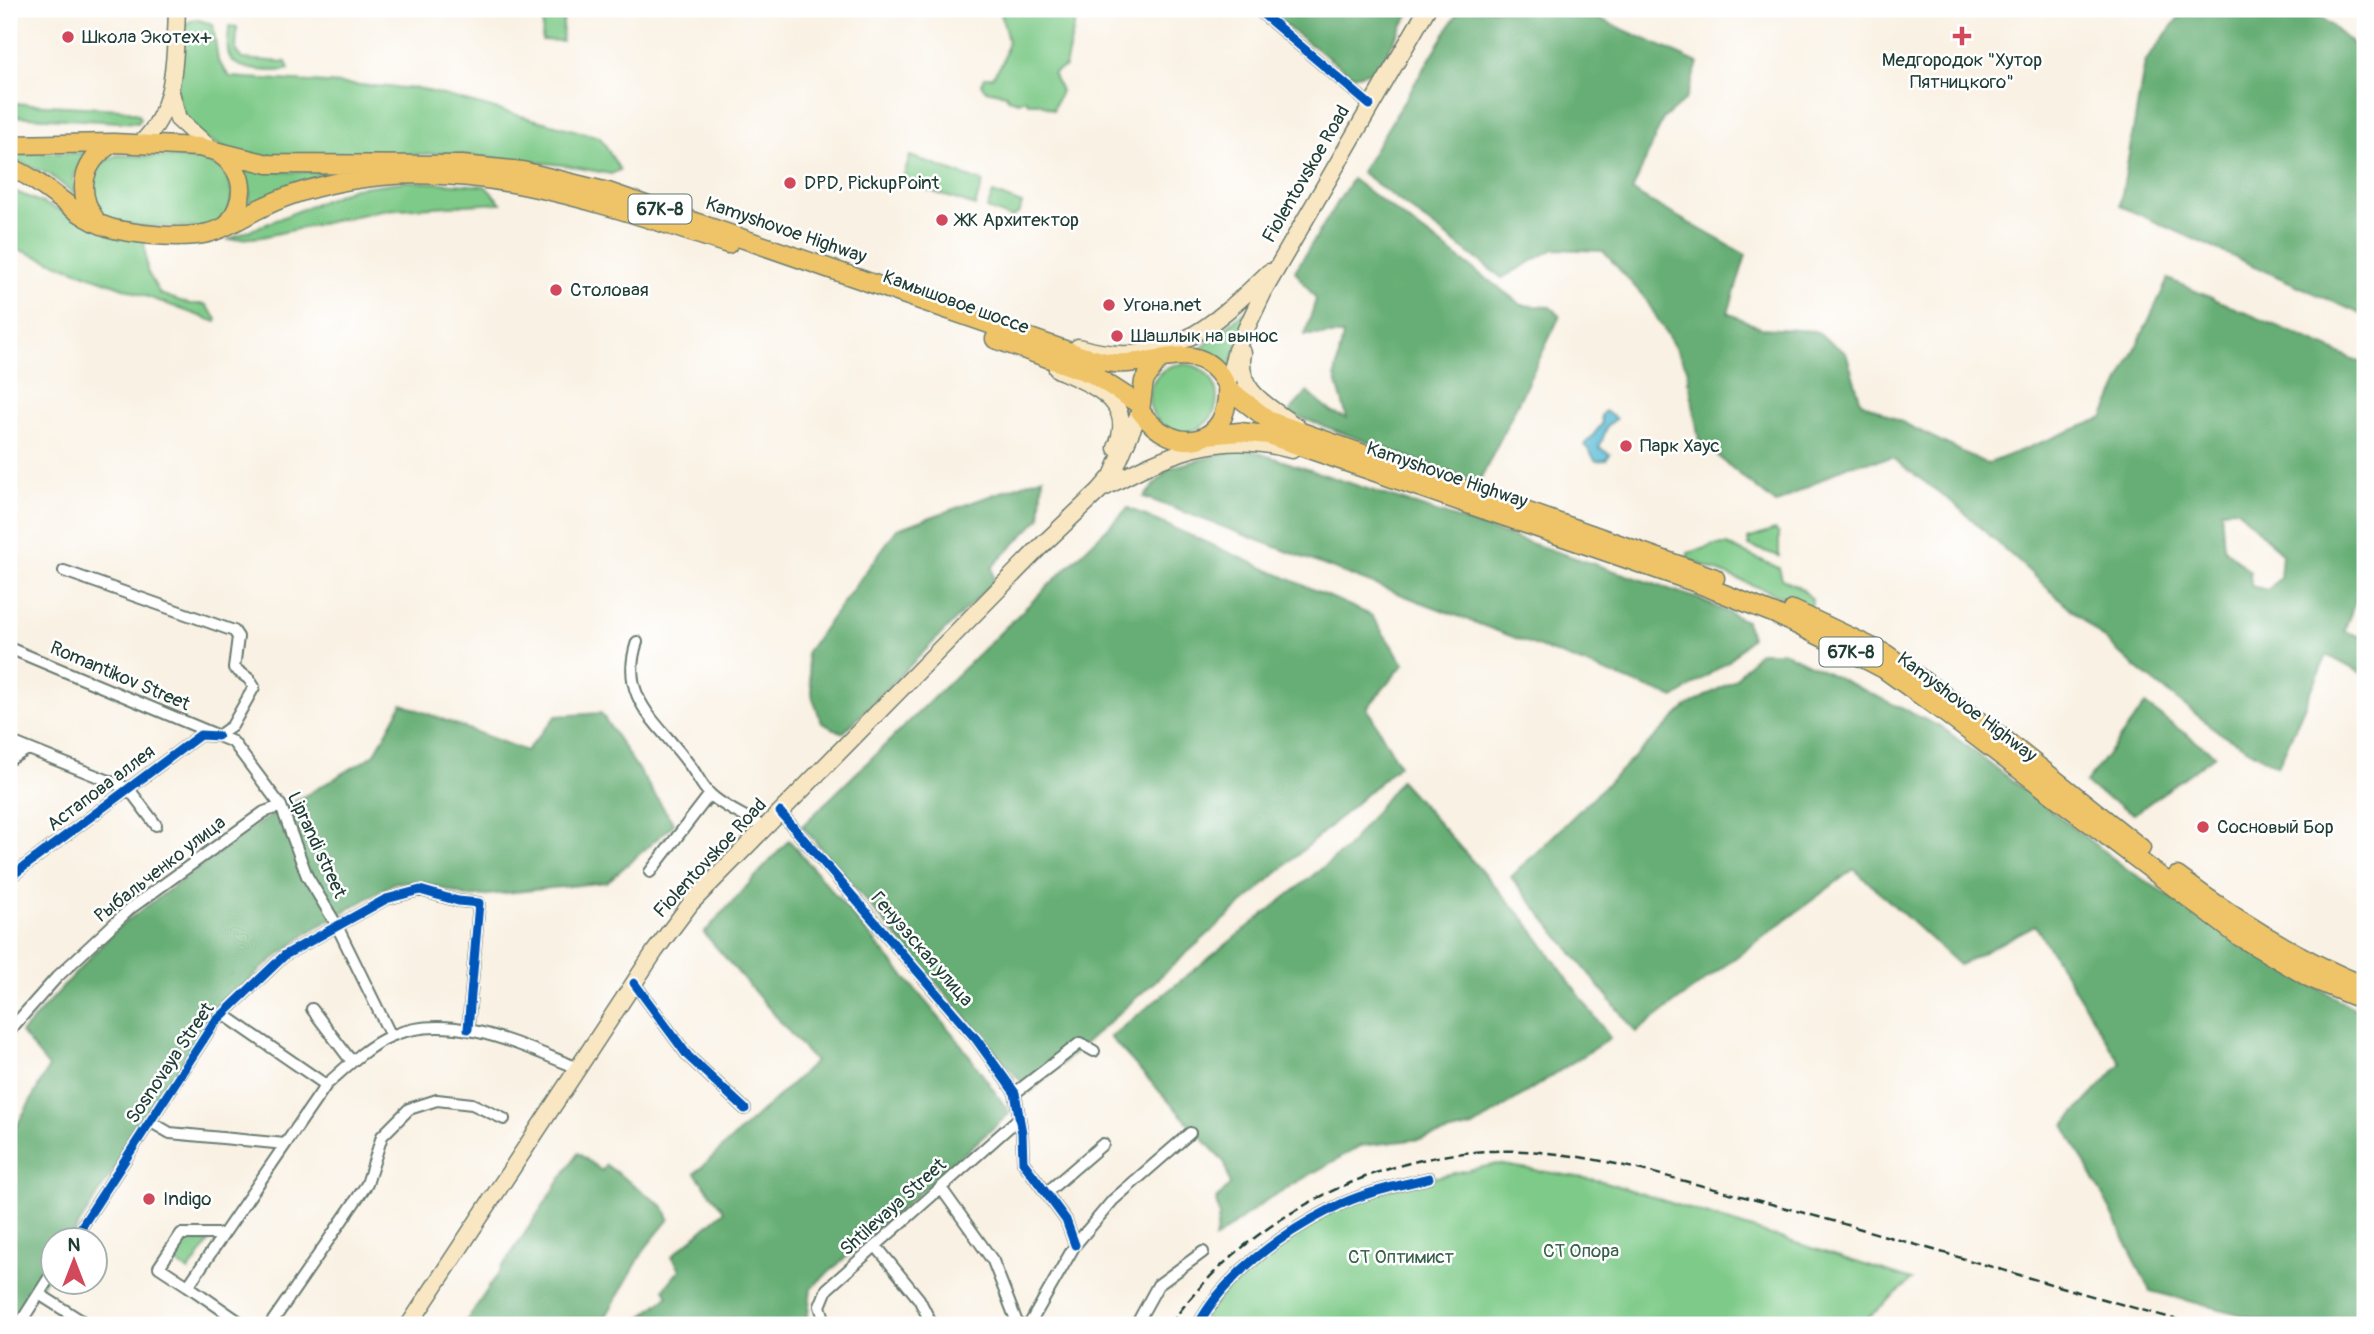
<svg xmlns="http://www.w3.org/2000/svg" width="2374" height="1334" viewBox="0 0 2374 1334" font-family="Pangolin,sans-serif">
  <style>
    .green { fill: #7eca88; stroke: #4e845e; stroke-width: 2 }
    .forest { fill: #66ae74; stroke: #427654; stroke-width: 2; fill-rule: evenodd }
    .water { fill: #56bad4; stroke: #3a7c84; stroke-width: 2 }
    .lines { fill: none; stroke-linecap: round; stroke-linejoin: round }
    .street-casing { stroke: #6b7c71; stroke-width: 14 }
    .secondary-casing { stroke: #6b7c71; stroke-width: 19 }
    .primary-casing { stroke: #6b7c71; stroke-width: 21 }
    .street { stroke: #fff; stroke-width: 10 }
    .secondary { stroke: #f9e7c3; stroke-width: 16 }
    .primary { stroke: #efc469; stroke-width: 18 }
    .rail { stroke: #1f3d34; stroke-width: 2.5; stroke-dasharray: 10 5; stroke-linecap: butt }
    .cycleway-casing { stroke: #fff; stroke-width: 13 }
    .cycleway { stroke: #0057b8; stroke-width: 9 }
    .poi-dot { fill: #d1495b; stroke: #fff; stroke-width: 2.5 }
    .labels { text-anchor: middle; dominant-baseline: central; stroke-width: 5; stroke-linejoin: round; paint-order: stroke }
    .shield { fill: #fff; stroke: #627771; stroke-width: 2 }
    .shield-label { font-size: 18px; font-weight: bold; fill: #1f3d34 }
    .poi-label { font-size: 19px; fill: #1f3d34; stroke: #fff; text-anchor: start }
    .street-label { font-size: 19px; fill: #1f3d34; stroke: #fff }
    .park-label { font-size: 19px; fill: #376049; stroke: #fff }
  </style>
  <rect width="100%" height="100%" fill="#fff"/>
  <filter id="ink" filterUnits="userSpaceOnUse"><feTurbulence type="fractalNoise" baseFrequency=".0143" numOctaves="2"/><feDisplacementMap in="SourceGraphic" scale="14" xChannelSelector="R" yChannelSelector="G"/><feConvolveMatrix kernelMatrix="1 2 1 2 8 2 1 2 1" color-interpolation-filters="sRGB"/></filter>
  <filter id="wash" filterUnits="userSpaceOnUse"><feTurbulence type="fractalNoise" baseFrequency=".00686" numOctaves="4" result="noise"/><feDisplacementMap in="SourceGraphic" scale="28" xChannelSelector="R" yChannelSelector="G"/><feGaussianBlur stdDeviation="1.57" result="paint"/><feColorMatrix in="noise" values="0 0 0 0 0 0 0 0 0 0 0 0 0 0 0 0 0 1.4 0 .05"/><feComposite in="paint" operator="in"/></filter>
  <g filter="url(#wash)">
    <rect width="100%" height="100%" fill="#f9f1e3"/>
    <path class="green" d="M544,9H564L562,41L542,40Z
      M1000,9H1078L1065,67L1053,73L1061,91L1053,110L1039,103H1028L1026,99L1019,102L1008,99L1006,94L985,90L981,84L985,77H992L1003,62L1008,41Z
      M195,19L213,24L218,61L230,77L421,89L600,137L620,170L611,174L563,165L444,153L294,161L232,152L195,133L176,98L185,24Z
      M229,26L237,27L236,51L242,59L286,62L289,69C277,73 239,71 231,59C225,51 229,36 229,26Z
      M9,103L122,109L138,114L141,119L138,123L9,116Z
      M9,153H85L74,176V194L49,174L9,158Z
      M118,155C142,157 196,154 214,165C234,177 238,205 220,221C209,231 193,228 179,227C157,225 125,229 105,217C98,213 96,206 94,199C87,178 96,162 118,155Z
      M910,156L983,182L975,206L902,181Z
      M244,169L290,172L358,170L248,207L250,192Z
      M408,181L485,186L501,203L382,210L262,237L227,240L354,188Z
      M9,189L107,230L144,238L147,271L160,294L189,304H205L217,319L216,322L9,246Z
      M993,193L1022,204L1018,214L1011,218L987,209Z
      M1250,307L1227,375L1197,352Z
      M1149 398a34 34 0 1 1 68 0a34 34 0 1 1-68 0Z
      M1775,530L1779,534V556L1749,546L1748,539Z
      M1715,545H1727L1779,568L1782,579L1802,589L1812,599V604L1808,607L1687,559L1688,553Z
      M1498,1164L1602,1181L1912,1280L1859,1325H1199C1272,1214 1375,1188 1498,1164Z
      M191,1240L209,1242L189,1271L171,1260L183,1243Z"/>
    <path class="forest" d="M1263,9H1412L1377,70L1353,76Z
      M1460,9H1578L1698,63L1686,99L1663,119L1632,191L1746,255L1728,313L1761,328L1815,331L1846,353L1861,402L1987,464L2103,418L2168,279L2365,364V597L2356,600L2344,631L2365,638V675L2327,655L2278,766L2220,733L2135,667L1956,505L1892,458L1848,465L1776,504L1699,441L1687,368L1645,298L1603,251L1554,249L1502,278L1361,172ZM2237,509L2282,554L2280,578L2268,590L2251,586L2250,572L2224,548L2221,510Z
      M2185,9H2312L2365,55V316L2120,206L2145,62Z
      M1352,179L1522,305L1550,307L1560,316L1479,483L1288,413L1307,392L1333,413L1347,418L1335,376L1343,335H1305L1316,299L1295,271Z
      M1244,448L1699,599L1746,621L1751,638L1729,661L1674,698L1144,497L1169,468Z
      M1043,477L1040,518L992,567L994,581L843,733L822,723L813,699L806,653L897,529Z
      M1128,508L1371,615L1404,664L1367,708L1399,765L1030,1092L802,826Z
      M1759,652H1784L1943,728L2127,869L2270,961L2365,1014V1325H2281L2150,1291L2110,1209L2064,1125L2121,1064L2035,925L1959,965L1854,869L1636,1032L1511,877L1687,706L1735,680Z
      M402,704L526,751L556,716L601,713L674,824L607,882L469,897L429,884L396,882L309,932L261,969L211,1017L70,1239L52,1240V1268L17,1325H9V1140L49,1067L21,1033L116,929L262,821L374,755Z
      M2145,705L2215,755L2134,814L2085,784Z
      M1400,780L1526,921L1610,1038L1473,1127L1421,1139L1360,1146L1268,1199L1215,1239L1219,1216L1216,1200L1230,1185L1225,1163L1110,1037L1346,849Z
      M789,840L958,1040L1010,1113L811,1288L808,1314L801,1325H632L668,1296L664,1289L680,1269L672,1256L724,1211L695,1173L815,1062L704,933Z
      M578,1153L602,1171L606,1165L664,1207L669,1219L646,1247L601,1325H464Z"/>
    <path class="water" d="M1605,411L1616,419L1608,425L1599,448L1610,454L1606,460L1596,461L1585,445L1602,424L1601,415Z"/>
  </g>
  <g filter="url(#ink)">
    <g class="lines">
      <g class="street-casing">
        <path id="street" d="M1257,9L1370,105
          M64,571L234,631L238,637L234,668L249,679L254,687L232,726L218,736L233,742L281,806L307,876L336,924L391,1036
          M637,642C618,698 658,722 688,763C696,772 701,786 710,794C724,808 748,817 765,828
          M9,648L212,733
          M9,741L129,789L156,825
          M9,760L28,749
          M780,812L976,1039L1015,1093L1022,1133L1023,1162L1066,1220L1075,1245
          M650,872L710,794
          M9,878L200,735L218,736
          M634,983L688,1056L745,1109
          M312,1009L352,1062
          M223,1014L326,1085
          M9,1031L57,977L131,908L264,812L281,806
          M1015,1093L1080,1043L1094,1051
          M151,1122L170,1133L285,1144
          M9,1128V1130
          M941,1188L993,1261L1018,1325
          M1046,1193L1103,1144
          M223,1234H181L159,1267L188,1286L326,1085C345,1068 367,1046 391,1036C452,1010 522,1046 578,1068
          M73,1240L214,1023L285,955L386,899L420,890L458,901L479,903L468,1029
          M876,1246L919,1299L932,1325
          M188,1286L244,1325
          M39,1294L88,1325
          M19,1325L52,1273
          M270,1325L367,1184L382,1136L409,1109L437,1100L472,1104L504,1119
          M826,1325L820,1306L827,1289L1018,1119
          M1029,1325L1075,1245L1113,1200L1190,1133
          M1136,1325L1158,1285L1203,1252
          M1198,1325C1225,1275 1280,1235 1331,1209C1361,1193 1396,1186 1429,1178"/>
      </g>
      <g class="secondary-casing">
        <path id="secondary" d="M171,92L178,119L212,150
          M140,144C177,111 175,55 177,9
          M1078,347C1164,372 1211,328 1269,272
          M1243,353C1235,392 1271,407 1297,427
          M1057,369C1092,385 1137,400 1116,448
          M1227,386L1236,350L1265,289L1427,9
          M1104,488C1167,454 1219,429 1292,450
          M409,1325L655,951L691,903L1038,549L1099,491L1112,476L1140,411"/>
      </g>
      <g class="primary-casing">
        <path id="primary" d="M9,145L113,143L199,147L268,164L462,165L522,171L608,192L1082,356C1093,358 1104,363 1114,363C1158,367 1200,334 1227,386C1231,447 1174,458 1140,411L1144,381L1158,361
          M221,155C247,174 246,199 228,224
          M9,167C47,181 77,222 118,230C144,235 182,239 208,233C228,228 247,214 265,206C292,193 322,185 351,180C478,157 609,206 728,244
          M95,219C75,191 83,161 113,143
          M995,339L1092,374L1140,405
          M1228,389L1270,421L1715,578
          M1207,435L1240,432L1268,435L1694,582L1775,614L1836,644L1884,669L1945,713L2240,937L2310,978L2365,1001
          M1793,610L1886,654L2000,736L2141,848
          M2177,876C2234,919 2298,959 2365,986"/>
      </g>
      <use href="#street" class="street"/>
      <use href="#secondary" class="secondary"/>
      <use href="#primary" class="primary"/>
      <path class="rail" d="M1170,1325C1237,1228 1359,1161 1475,1152C1564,1144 1652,1173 1737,1195C1891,1235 2043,1284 2197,1325"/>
      <g class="cycleway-casing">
        <path id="cycleway" d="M1257,9L1370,105
          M780,812L976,1039L1015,1093L1022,1133L1023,1162L1066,1220L1075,1245
          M9,878L200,735L218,736
          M634,983L688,1056L745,1109
          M73,1240L214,1023L285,955L386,899L420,890L458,901L479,903L468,1029
          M1198,1325C1225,1275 1280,1235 1331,1209C1361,1193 1396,1186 1429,1178"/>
      </g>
      <use href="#cycleway" class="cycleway"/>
    </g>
  </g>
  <g class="poi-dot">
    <path d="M1958.5 25.5h7v7h7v7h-7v7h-7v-7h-7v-7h7z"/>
    <circle cx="68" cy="37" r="7"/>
    <circle cx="790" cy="183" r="7"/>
    <circle cx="942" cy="220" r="7"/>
    <circle cx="556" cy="290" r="7"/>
    <circle cx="1109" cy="305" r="7"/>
    <circle cx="1117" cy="336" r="7"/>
    <circle cx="1626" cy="446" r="7"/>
    <circle cx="2203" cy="827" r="7"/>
    <circle cx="149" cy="1199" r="7"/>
  </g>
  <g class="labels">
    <g class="shield">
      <rect x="628.5" y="194.5" width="63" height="29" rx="5"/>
      <rect x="1819.5" y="637.5" width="63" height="29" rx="5"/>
    </g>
    <g class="shield-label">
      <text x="660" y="209">67К-8</text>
      <text x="1851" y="652">67К-8</text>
    </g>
    <g class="poi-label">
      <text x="82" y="37">Школа Экотех+</text>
      <text x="1962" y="60" text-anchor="middle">Медгородок "Хутор<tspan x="1962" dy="22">Пятницкого"</tspan></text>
      <text x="804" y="183">DPD, PickupPoint</text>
      <text x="956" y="220">ЖК Архитектор</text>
      <text x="570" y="290">Столовая</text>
      <text x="1123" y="305">Угона.net</text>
      <text x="1131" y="336">Шашлык на вынос</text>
      <text x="1640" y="446">Парк Хаус</text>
      <text x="2217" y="827">Сосновый Бор</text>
      <text x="163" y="1199">Indigo</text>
    </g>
    <g class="street-label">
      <text transform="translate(1306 174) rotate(-60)">Fiolentovskoe Road</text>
      <text transform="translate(786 230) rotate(19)">Kamyshovoe Highway</text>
      <text transform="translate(956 302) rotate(20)">Камышовое шоссе</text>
      <text transform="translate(1447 475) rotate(19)">Kamyshovoe Highway</text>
      <text transform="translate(120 676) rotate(23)">Romantikov Street</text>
      <text transform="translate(1967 707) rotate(37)">Kamyshovoe Highway</text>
      <text transform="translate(101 788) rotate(-37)">Астапова аллея</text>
      <text transform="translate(317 845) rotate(65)">Liprandi street</text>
      <text transform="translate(710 858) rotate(-47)">Fiolentovskoe Road</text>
      <text transform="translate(160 869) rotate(-38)">Рыбальченко улица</text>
      <text transform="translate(922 949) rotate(49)">Генуэзская улица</text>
      <text transform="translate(170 1063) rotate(-56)">Sosnovaya Street</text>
      <text transform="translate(893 1207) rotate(-42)">Shtilevaya Street</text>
    </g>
    <g class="park-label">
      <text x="1581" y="1251">СТ Опора</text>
      <text x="1401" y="1257">СТ Оптимист</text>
    </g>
  </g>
  <rect width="2374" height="1334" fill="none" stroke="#fff" stroke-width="35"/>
  <g transform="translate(74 1261)"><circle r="33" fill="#ffffff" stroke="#a5b1ae" stroke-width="2"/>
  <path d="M0-5L12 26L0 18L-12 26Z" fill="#d1495b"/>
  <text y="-10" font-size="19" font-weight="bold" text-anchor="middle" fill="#1f3d34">N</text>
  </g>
</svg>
